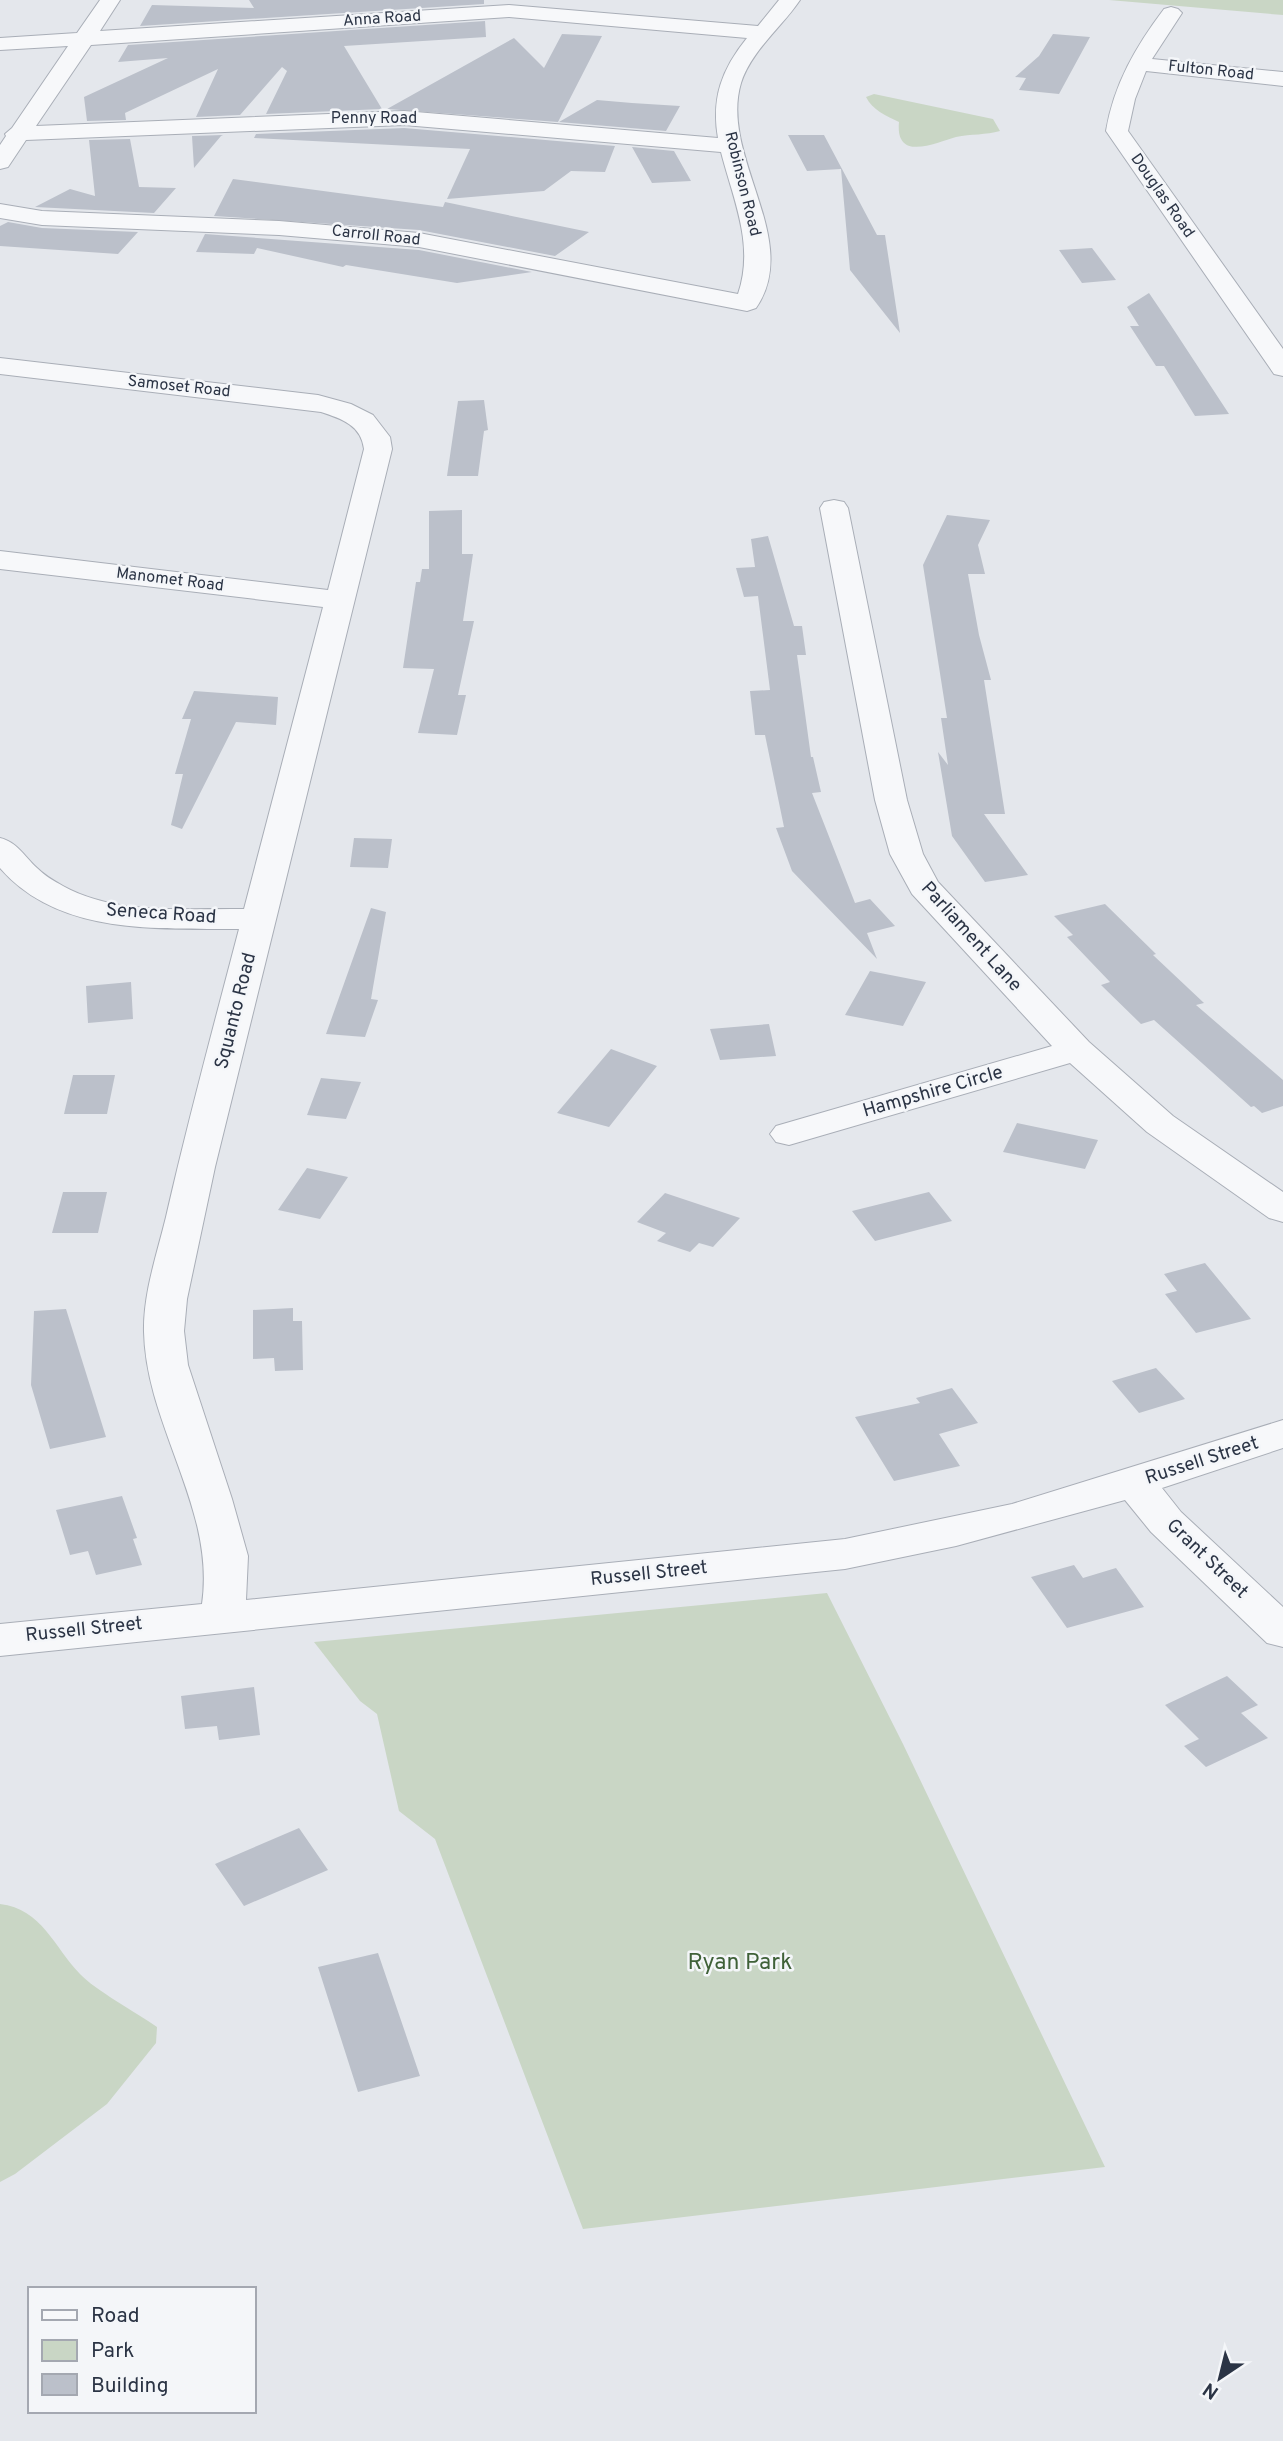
<svg xmlns="http://www.w3.org/2000/svg" width="1283" height="2441" viewBox="0 0 1283 2441" font-family="Overpass,sans-serif">
  <style>
    .green { fill: #c9d6c5 }
    .building { fill: #bbc0ca }
    .lines { fill: none; stroke-linecap: round; stroke-linejoin: round }
    .minor-casing { stroke: #a9aeb7; stroke-width: 2 }
    .minor { fill: #f7f8fa; fill-rule: evenodd }
    .labels { text-anchor: middle; dominant-baseline: central; stroke-width: 5; stroke-linejoin: round; paint-order: stroke }
    .far-street-label { font-size: 16px; fill: #2b3445; stroke: #f4f6f9 }
    .street-label { font-size: 19px; fill: #2b3445; stroke: #f4f6f9 }
    .near-park-label { font-size: 23px; fill: #3f6138; stroke: #f4f6f9 }
  </style>
  <rect width="100%" height="100%" fill="#e4e7ec"/>
  <path class="green" d="M1109,0H1283V15Z
    M874,94L993,119L1000,131C986,135 971,134 956,137C937,142 895,163 899,122C887,116 872,110 866,97Z
    M827,1593L903,1744L1105,2167L583,2229L435,1839L399,1811L377,1714L360,1701L314,1642Z
    M0,1904C42,1909 54,1947 80,1974C95,1990 137,2013 157,2027L156,2043L107,2104L15,2174L0,2182Z"/>
  <path class="building" d="M249,0H484V4L140,26L152,5L254,8Z
    M485,21L486,37L344,46L382,109L266,114L287,71L282,67L240,115L196,117L218,69L125,113L126,120L87,121L84,97L168,58L118,62L128,45Z
    M562,34L602,36L558,122L387,109L514,38L544,68Z
    M1053,34L1090,37L1059,94L1019,90L1026,78L1015,77L1039,56Z
    M597,100L632,103L680,106L666,131L559,122Z
    M404,128L615,146L605,172L571,171L544,191L447,199L470,149L254,138L256,134Z
    M223,135L221,136L194,168L192,136Z
    M788,135H824L877,235H885L900,333L850,270L841,169L807,171Z
    M130,139L139,187L176,188L154,213L35,207L70,189L95,196L89,140Z
    M632,147L674,151L691,181L652,183Z
    M233,179L443,207L445,202L589,232L555,256L419,230L214,216Z
    M8,222L42,228L138,232L118,254L0,246V226Z
    M205,234L419,250L532,272L457,283L346,265L343,267L257,248L254,254L196,252Z
    M1092,248L1116,280L1082,283L1059,250Z
    M1149,293L1170,324L1229,414L1195,416L1164,366H1156L1130,326H1139L1127,307Z
    M484,400L488,430L484,431L478,476H447L458,401Z
    M462,510V554H473L463,621H474L458,695H466L457,735L418,733L434,669L403,668L416,582H420L422,569H429V511Z
    M947,515L990,520L978,545L985,574H968L979,635L991,680H984L1005,814H984L1028,875L985,882L952,836L938,752L948,765L941,718H947L923,565Z
    M768,536L794,626H802L806,655H797L811,757H813L821,792L812,793L855,903L870,899L895,926L867,933L877,959L792,871L776,828L784,827L765,735H755L750,691L770,690L758,596L744,597L736,568L755,567L751,539Z
    M194,691L278,697L276,725L236,722L182,829L171,825L183,774H175L191,719H182Z
    M354,838L392,839L388,868L350,867Z
    M1105,904L1156,954L1153,955L1204,1003L1196,1005L1283,1080V1106L1262,1113L1254,1106L1251,1107L1154,1020L1141,1024L1101,985L1110,982L1067,937L1073,935L1054,916Z
    M371,908L386,912L371,999L378,1000L365,1037L326,1034Z
    M870,971L926,982L903,1026L845,1015Z
    M131,982L133,1019L88,1023L86,986Z
    M769,1024L776,1056L720,1060L710,1029Z
    M611,1049L657,1066L609,1127L557,1113Z
    M73,1075H115L107,1114H64Z
    M321,1078L361,1082L346,1119L307,1115Z
    M1017,1123L1098,1140L1085,1169L1003,1152Z
    M307,1168L348,1177L320,1219L278,1210Z
    M63,1192H107L98,1233H52Z
    M929,1192L952,1221L875,1241L852,1211Z
    M665,1193L740,1218L713,1247L699,1243L690,1252L657,1241L666,1233L637,1222Z
    M1205,1263L1251,1319L1196,1333L1165,1294L1177,1291L1164,1274Z
    M293,1308V1321H302L303,1370L275,1371L274,1358L253,1359V1310Z
    M66,1309L106,1437L50,1449L31,1385L34,1311Z
    M1156,1368L1185,1399L1139,1413L1112,1381Z
    M952,1388L978,1423L939,1434L960,1466L894,1481L855,1417L920,1403L916,1398Z
    M122,1496L137,1538L133,1539L142,1565L96,1575L88,1551L70,1555L56,1510Z
    M1074,1565L1083,1578L1116,1568L1144,1607L1067,1628L1031,1577Z
    M1227,1676L1258,1705L1241,1713L1268,1738L1206,1767L1184,1746L1199,1739L1165,1705Z
    M254,1687L260,1735L219,1740L217,1726L185,1729L181,1696Z
    M299,1828L328,1870L244,1906L215,1864Z
    M378,1953L420,2076L358,2092L318,1967Z"/>
  <g class="lines">
    <g class="minor-casing">
      <path id="minor" d="M100,0H120L100,31L509,5L758,26L779,0H800C782,27 751,51 741,83C719,156 803,240 756,308L747,311L419,247L279,235L42,225L0,218V204L42,211L279,221L419,233L738,294C755,245 733,199 721,152L404,125L26,140L8,167L0,169V145L6,136L5,134L12,128L68,46L0,50V38L77,33ZM509,17L747,38C722,69 711,98 718,138L404,111L36,126L91,45Z
        M1171,7L1178,9L1182,13L1152,59L1283,72V86L1146,71L1135,99L1128,131L1283,349V376L1274,374L1106,131C1114,84 1136,46 1164,9Z
        M0,358L318,395L351,404L373,415L390,437L392,449L215,1167L187,1299L184,1331L188,1365L232,1499L248,1556L246,1600L845,1539L1012,1504L1283,1420V1448L1162,1488L1181,1512L1283,1607V1647L1267,1643L1151,1532L1125,1500L956,1546L845,1569L0,1656V1624L202,1604C216,1509 146,1426 144,1332C143,1294 157,1254 166,1217C188,1120 214,1025 239,929C157,928 59,936 0,868V838C17,842 24,856 37,868C45,876 54,881 63,886C118,916 185,908 244,909L323,607L0,569V551L328,590L364,449C361,425 342,419 321,412L0,374Z
        M834,500L844,502L848,508L907,800L923,854L938,882L1089,1042L1173,1116L1283,1192V1222L1269,1218L1147,1132L1070,1063L789,1145L776,1142L770,1134L776,1126L1052,1046L912,894L890,854L875,800L820,508L824,502Z"/>
    </g>
    <use href="#minor" class="minor"/>
  </g>
  <g class="labels">
    <g class="far-street-label">
      <text transform="translate(382 19) rotate(-4)">Anna Road</text>
      <text transform="translate(1211 71) rotate(6)">Fulton Road</text>
      <text x="374" y="119">Penny Road</text>
      <text transform="translate(742 184) rotate(76)">Robinson Road</text>
      <text transform="translate(1162 196) rotate(55)">Douglas Road</text>
      <text transform="translate(376 236) rotate(6)">Carroll Road</text>
      <text transform="translate(179 387) rotate(6)">Samoset Road</text>
      <text transform="translate(170 580) rotate(7)">Manomet Road</text>
    </g>
    <g class="street-label">
      <text transform="translate(161 914) rotate(4)">Seneca Road</text>
      <text transform="translate(971 937) rotate(48)">Parliament Lane</text>
      <text transform="translate(236 1011) rotate(-76)">Squanto Road</text>
      <text transform="translate(933 1092) rotate(-16)">Hampshire Circle</text>
      <text transform="translate(1202 1461) rotate(-18)">Russell Street</text>
      <text transform="translate(1207 1559) rotate(44)">Grant Street</text>
      <text transform="translate(649 1574) rotate(-6)">Russell Street</text>
      <text transform="translate(84 1630) rotate(-6)">Russell Street</text>
    </g>
    <g class="near-park-label">
      <text x="740" y="1963">Ryan Park</text>
    </g>
  </g>
  <rect x="28" y="2287" width="228" height="126" fill="#f4f6f9" stroke="#a4a8b1" stroke-width="2"/>
  <rect x="42" y="2310" width="35" height="10" fill="#f7f8fa" stroke="#a4a8b1" stroke-width="2"/>
  <text x="91" y="2322" font-size="21" fill="#2b3445">Road</text>
  <rect x="42" y="2340" width="35" height="21" fill="#c9d6c5" stroke="#a4a8b1" stroke-width="2"/>
  <text x="91" y="2357" font-size="21" fill="#2b3445">Park</text>
  <rect x="42" y="2374" width="35" height="21" fill="#bbc0ca" stroke="#a4a8b1" stroke-width="2"/>
  <text x="91" y="2392" font-size="21" fill="#2b3445">Building</text>
  <g transform="translate(1220 2378) rotate(215)" stroke="#f4f6f9" stroke-width="5" paint-order="stroke">
  <path d="M0-5L12 26L0 18L-12 26Z" fill="#2b3445"/>
  <text y="-10" font-size="19" font-weight="bold" text-anchor="middle" fill="#2b3445">N</text>
  </g>
</svg>
